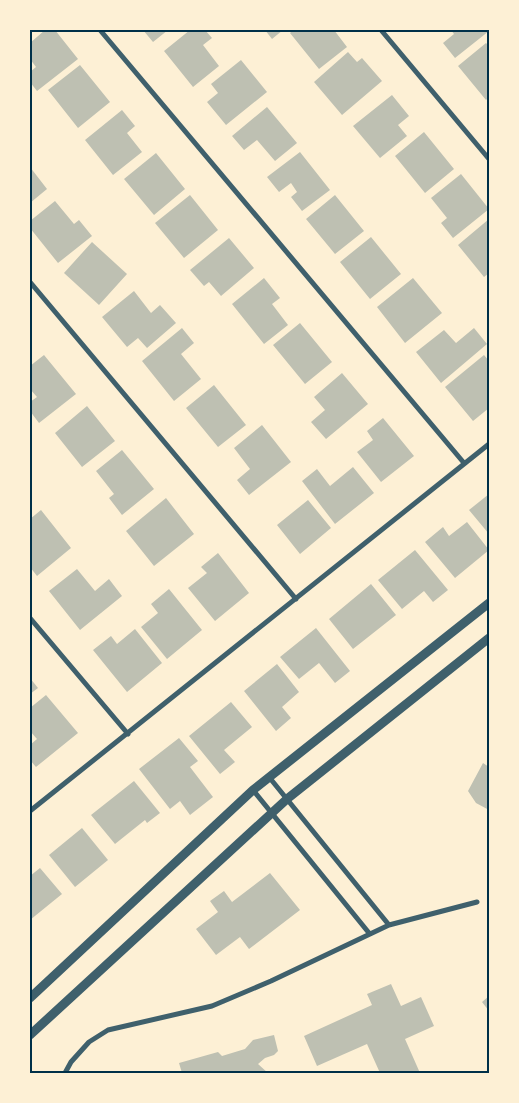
<svg xmlns="http://www.w3.org/2000/svg" width="519" height="1103" viewBox="0 0 519 1103" font-family="'Titillium Web',sans-serif">
  <style>
    .building { fill: #bec0b2 }
    .lines { fill: none; stroke-linecap: round; stroke-linejoin: round }
    .minor { stroke: #3f606c; stroke-width: 5 }
    .tertiary { stroke: #3f606c; stroke-width: 9 }
    .neatline { fill: none; stroke: #003049; stroke-width: 2 }
  </style>
  <rect width="100%" height="100%" fill="#fdf0d5"/>
  <path class="building" d="M45,30H55L78,59L37,91L30,82V72L36,67L30,59V43Z
    M143,30H168L153,42Z
    M190,30H205L212,38L203,45L219,66L193,87L164,51Z
    M265,30H283L272,39Z
    M293,30H334L347,47L319,69L290,33Z
    M451,30H489V31L455,58L443,43L454,34Z
    M486,43L489,46V97L486,100L458,66Z
    M348,52L357,62L362,58L382,81L342,115L314,82Z
    M241,60L267,92L226,125L207,102L218,93L211,84Z
    M80,65L110,102L78,128L48,90Z
    M392,95L409,116L398,125L407,136L380,158L353,126Z
    M267,107L297,143L275,161L257,140L244,150L232,136Z
    M122,110L135,126L127,133L142,152L113,175L85,140Z
    M424,132L454,169L425,193L395,156Z
    M300,152L330,190L302,211L291,197L297,192L291,183L279,192L267,177Z
    M156,153L185,189L154,215L124,179Z
    M30,167L47,189L30,203Z
    M461,174L489,209L453,238L441,223L447,218L431,198Z
    M190,195L218,230L184,258L155,223Z
    M335,195L364,231L335,254L306,219Z
    M55,201L74,224L79,220L92,236L58,263L30,228V221Z
    M489,219V273L484,277L458,245Z
    M371,237L401,274L370,299L340,262Z
    M229,238L254,268L221,296L209,282L204,286L190,270Z
    M92,242L127,274L99,305L64,273Z
    M264,278L280,298L272,304L288,325L264,344L232,304Z
    M413,278L442,313L405,343L377,307Z
    M134,291L151,313L160,305L176,323L147,348L138,338L127,347L102,317Z
    M300,323L332,362L305,384L273,345Z
    M182,328L194,343L181,354L201,379L174,401L142,361Z
    M474,328L487,344L441,383L416,352L444,330L456,343Z
    M44,355L76,394L39,423L30,411V402L37,397L30,389V366Z
    M484,355L489,361V408L473,421L445,387Z
    M342,373L368,404L326,439L311,422L325,410L314,397Z
    M214,385L246,425L218,447L186,408Z
    M87,406L115,441L82,467L55,433Z
    M383,418L414,456L381,482L357,452L373,440L367,431Z
    M262,425L291,462L249,495L237,480L250,469L234,448Z
    M122,450L154,489L122,515L109,498L114,494L96,471Z
    M353,467L374,493L335,524L302,481L317,469L330,486Z
    M489,494V534L469,510Z
    M166,498L194,534L154,566L126,531Z
    M308,500L331,528L300,554L277,525Z
    M41,510L71,548L37,576L30,567V519Z
    M467,522L489,550L455,578L425,542L443,527L449,536Z
    M415,550L448,590L433,602L424,591L402,609L378,580Z
    M218,553L249,593L215,621L188,588L207,573L201,567Z
    M77,569L95,591L109,579L122,596L80,630L49,591Z
    M371,584L396,615L353,649L329,619Z
    M169,589L202,630L167,659L141,627L158,613L151,604Z
    M316,628L350,671L335,683L319,663L299,679L280,657Z
    M135,629L162,663L127,692L93,650L111,636L117,644Z
    M277,664L299,692L282,707L291,718L276,731L244,691Z
    M30,678L38,688L30,694Z
    M46,695L78,733L36,767L30,760V745L37,739L30,731V708Z
    M231,702L252,727L224,750L235,762L220,774L189,736Z
    M179,738L198,761L190,767L213,797L190,815L180,801L170,809L139,769Z
    M483,763L489,767V810L476,803L468,791Z
    M134,781L160,813L147,823L145,820L115,844L91,815Z
    M82,828L108,860L75,887L49,855Z
    M40,868L62,894L30,920V876Z
    M270,873L300,910L249,949L240,937L216,955L196,929L218,912L210,901L224,891L232,902Z
    M391,984L401,1006L421,997L434,1026L405,1039L420,1073H380L367,1044L317,1066L304,1036L372,1005L367,994Z
    M489,996V1011L482,1002Z
    M274,1035L278,1051L274,1055L265,1058L258,1064L268,1073H182L179,1063L218,1052L222,1056L245,1049L253,1040Z"/>
  <g class="lines">
    <path class="minor" d="M100,30L464,463
      M381,30L489,159
      M30,282L296,599
      M30,618L128,734
      M269,777L389,925
      M253,790L369,933
      M30,811L489,444
      M65,1073L71,1062L89,1042L108,1030L212,1006L271,981L389,925L477,902"/>
    <path class="tertiary" d="M30,998L253,790L489,603
      M30,1035L287,799L489,638"/>
  </g>
  <rect width="519" height="1103" fill="none" stroke="#fdf0d5" stroke-width="62"/>
  <rect x="31" y="31" width="457" height="1041" class="neatline"/>
</svg>
